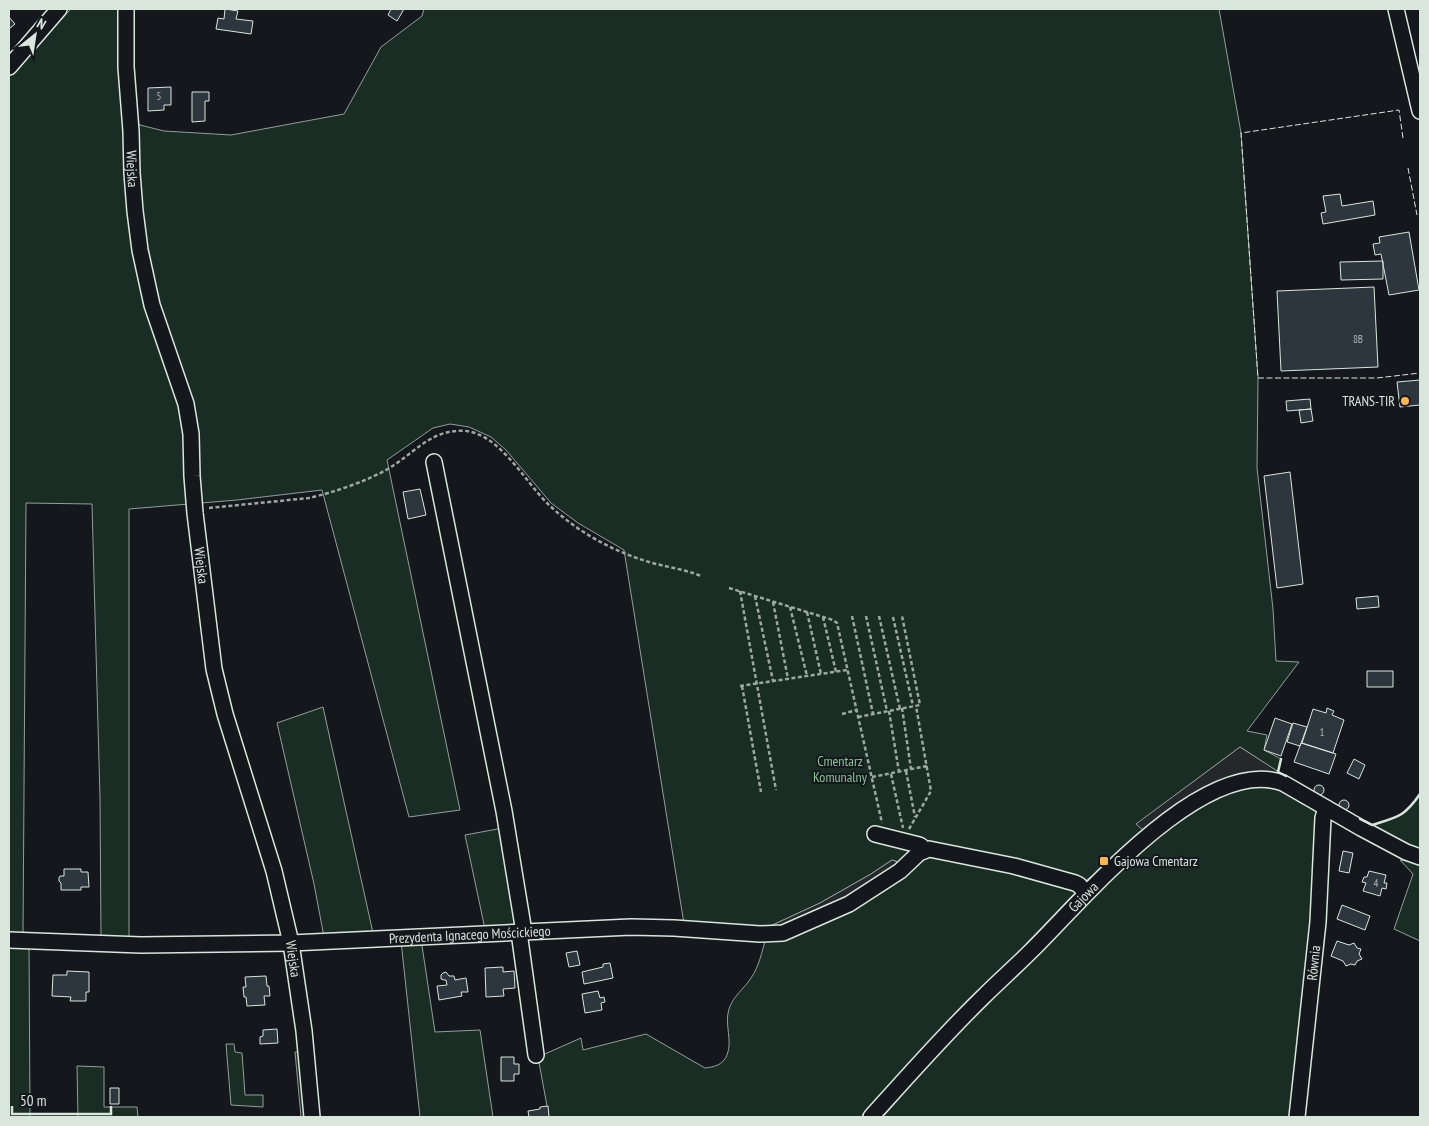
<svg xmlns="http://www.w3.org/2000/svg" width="1429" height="1126" viewBox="0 0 1429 1126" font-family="'PT Sans Narrow',sans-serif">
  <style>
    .green { fill: #1a2d24; stroke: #939e99 }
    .parking { fill: #24282b; stroke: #939e99 }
    .building { fill: #2c363c; stroke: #d8e6dc }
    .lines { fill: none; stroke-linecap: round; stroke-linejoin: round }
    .minor-casing { stroke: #d8e6dc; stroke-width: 18 }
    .path { stroke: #9da8a2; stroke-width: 2.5; stroke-dasharray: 4 2.5; stroke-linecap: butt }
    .minor { stroke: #14181c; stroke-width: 15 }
    .fence { stroke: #d8e6dc; stroke-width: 1; stroke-dasharray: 6 2.5; stroke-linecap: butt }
    .wall { stroke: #d8e6dc; stroke-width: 2.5 }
    .poi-dot { fill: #ffb74d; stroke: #14181c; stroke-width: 2 }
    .labels { text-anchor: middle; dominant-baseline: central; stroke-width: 4; stroke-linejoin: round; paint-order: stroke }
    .number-label { font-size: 11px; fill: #adbab4 }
    .street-label { font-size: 14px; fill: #d8e6dc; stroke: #14181c }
    .poi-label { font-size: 14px; fill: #d8e6dc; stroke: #14181c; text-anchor: end }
    .park-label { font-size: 14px; fill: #8ac095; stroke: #14181c }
  </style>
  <rect width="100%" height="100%" fill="#14181c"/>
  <path class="green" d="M71,9H120L136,124L164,131L231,135L344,114L381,47L422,16L424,9H1219L1241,133L1258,378L1257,468L1273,609L1276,661L1299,662L1247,731L1267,735L1264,750L1281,759L1278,772L1240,747L1137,824L1144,831L1114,859L1084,882L915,840L901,863L892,860L871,874L820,903L766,928L684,924L624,550L578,523L551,503L506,450L491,437L469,427L450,424L433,428L387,460L460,810L409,817L322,490L237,500L129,509V939L101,937L100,798L92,504L26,503L23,934L9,935V72Z
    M323,707L373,933L324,937L314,884L277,723Z
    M1254,786L1282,790L1320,811L1315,896L1294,1117H879L943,1048L1124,866L1155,838L1179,820L1219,796Z
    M1420,794V849L1404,843L1372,825C1398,817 1404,817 1420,794Z
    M503,828L517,926L485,929L465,835Z
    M931,856L996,865L1080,893L945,1026L861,1117H549L538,1057L581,1038L583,1050L646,1034L705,1068C714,1067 723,1065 727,1055C733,1041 724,1024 729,1009C733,996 744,989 751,978C759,967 762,951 766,938Z
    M1400,860L1420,863V941L1394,929L1413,874Z
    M421,939L435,1032L480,1030L493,1117H420L401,941Z
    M9,943H29L30,1117H9Z
    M226,1044H234L235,1052L242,1053L245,1095H263V1107L231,1105Z
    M295,1052H302L309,1117H301Z
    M77,1066L104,1067V1107H137L138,1117H78Z"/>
  <path class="parking" d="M1240,747L1285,776L1260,773L1239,774L1201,791L1144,831L1136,824Z
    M892,860L901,863L847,901L789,926L766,928L820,903L871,874Z"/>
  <path class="building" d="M225,9L238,11L236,19L253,21L251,34L216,29L218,18L224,19Z
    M391,9H404L397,21L388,15Z
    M9,17L15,24L9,29Z
    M171,87V105H164V110L148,111V88Z
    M192,92H209V101H205V121L192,122Z
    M1340,194L1342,206L1373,201L1375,215L1323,224L1321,213L1326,212L1323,196Z
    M1409,232L1419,290L1389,295L1381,254L1375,255L1373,244L1380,243L1379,237Z
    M1383,261V279L1341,280L1340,262Z
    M1374,287L1378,367L1281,371L1277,291Z
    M1420,380V405L1400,407L1397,382Z
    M1310,399L1311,409L1287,411L1286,401Z
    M1311,409L1313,421L1301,423L1299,410Z
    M1290,472L1303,584L1277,588L1264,476Z
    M420,489L426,515L408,519L403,492Z
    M1378,596L1379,607L1357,609L1356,598Z
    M1367,671H1393V687H1367Z
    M1327,708L1334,711L1332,715L1344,720L1333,753L1302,743L1313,709L1326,713Z
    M1275,718L1292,724L1281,756L1264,750Z
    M1293,723L1307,727L1300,746L1287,742Z
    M1301,743L1336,754L1329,774L1294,762Z
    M1354,759L1365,765L1359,779L1347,773Z
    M1314 790a5 5 0 1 1 10 0a5 5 0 1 1-10 0Z
    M1339 805a5 5 0 1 1 10 0a5 5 0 1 1-10 0Z
    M1343,851L1353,853L1349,873L1339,871Z
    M64,869H81V872H88L89,887H81V890H61V883L59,881V878L60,876H64Z
    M1369,871L1386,875L1384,883H1387L1386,889L1382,888L1380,896L1363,891L1366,883L1362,882L1364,877H1367Z
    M1342,905L1370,916L1365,930L1337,919Z
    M1337,941L1349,945L1354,943L1357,948L1361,949L1359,954L1362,959L1357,961L1355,965L1351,964L1346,966L1343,961L1331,956Z
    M577,951L580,965L569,967L566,953Z
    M610,963L613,978L584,984L582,972L603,967V964Z
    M503,967V972L514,971L515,988L503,989L504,996L486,997L485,968Z
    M67,971L89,972V992H86V1001H70L71,997L52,996L53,975H67Z
    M446,972L449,976H454L455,980L466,978L468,992H461L462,996L439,1000L437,986L447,985L446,980H444L441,979V975L443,973Z
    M266,976L267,986H269L270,996H264L265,1005L247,1006L246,997H244L243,987H246L245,977Z
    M598,991L600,998L604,997L605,1002L601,1003L602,1010L585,1013L582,994Z
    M277,1029L278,1043L260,1044V1037L263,1036V1030Z
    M501,1057H514V1064H519V1074H514V1081H501Z
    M110,1088H119V1104H110Z
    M548,1106L549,1117H529L528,1111L540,1109V1107Z"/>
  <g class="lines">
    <g class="minor-casing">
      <g id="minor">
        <path id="s1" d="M126,9V67L131,131L132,173L135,211L140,250L152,305L186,404L191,434L192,476L195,513L214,669L225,714L274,871L291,943L304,1031L312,1117"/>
        <path d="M1396,9L1420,111"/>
        <path d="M9,67L59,9"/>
        <path d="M434,462L504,811L524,932"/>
        <path d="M875,834L919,845L921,846L923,851"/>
        <path d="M519,932L536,1055"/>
        <path id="s2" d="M9,940L141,945L291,943L631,927L674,928L760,934L783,933L849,904L900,871L919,853L929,849L1014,866L1075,883L1079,885L1086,893"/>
        <path id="s3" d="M871,1117C907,1077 943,1036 982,998C998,982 1015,967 1031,951C1082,901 1203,754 1283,783L1361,828L1406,852L1420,857"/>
        <path id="s4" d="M1297,1117L1318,922L1323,818L1326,808"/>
      </g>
    </g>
    <path class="path" d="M209,508L309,498C332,493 374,479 394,465C414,452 430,433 456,431C496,426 523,480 548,504C576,531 612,551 649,562C666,567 684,569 701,576
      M729,588L833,620L837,623L882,823
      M740,591L776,790
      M755,596L773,681
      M773,602L788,679
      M790,607L807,676
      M807,612L821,674
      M852,616L873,714
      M866,616L887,711
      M879,616L900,709
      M823,617L836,672
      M893,617L913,706
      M740,686L847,670
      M742,686L761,792
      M902,708L911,769
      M889,711L899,772
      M842,714L857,710
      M858,717L920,705L902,616
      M906,771L915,817
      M891,774L903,828
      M872,777L927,766
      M909,829L931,791L916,706"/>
    <use href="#minor" class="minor"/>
    <path class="fence" d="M1403,138L1399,110L1241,133L1258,378H1377L1420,373
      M1408,168L1417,215"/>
    <path class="wall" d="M1281,759L1278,772L1286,776
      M1360,819L1372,825C1398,817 1404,817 1420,794"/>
  </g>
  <g class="poi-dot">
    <circle cx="1405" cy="401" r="5"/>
    <rect x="1099" y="856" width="10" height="10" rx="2.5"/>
  </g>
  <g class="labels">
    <g class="number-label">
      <text x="159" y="96">5</text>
      <text x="1358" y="339">8B</text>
      <text x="1322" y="732">1</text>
      <text x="1376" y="883">4</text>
    </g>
    <g class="street-label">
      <text stroke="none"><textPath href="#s1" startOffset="160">Wiejska</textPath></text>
      <text stroke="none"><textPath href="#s1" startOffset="565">Wiejska</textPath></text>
      <text stroke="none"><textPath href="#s3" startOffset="306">Gajowa</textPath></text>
      <text stroke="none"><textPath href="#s2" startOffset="461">Prezydenta Ignacego Mościckiego</textPath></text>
      <text stroke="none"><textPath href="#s1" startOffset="970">Wiejska</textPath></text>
      <text stroke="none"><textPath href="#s4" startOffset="155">Równia</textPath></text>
    </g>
    <g class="poi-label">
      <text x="1395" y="401">TRANS-TIR</text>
      <text x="1114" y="861" text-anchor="start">Gajowa Cmentarz</text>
    </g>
    <g class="park-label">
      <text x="840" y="761">Cmentarz<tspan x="840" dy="16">Komunalny</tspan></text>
    </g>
  </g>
  <rect width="1429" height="1126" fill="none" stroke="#d8e6dc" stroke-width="20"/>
  <g transform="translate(35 35) rotate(30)" stroke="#14181c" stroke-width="4" paint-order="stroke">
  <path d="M0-4L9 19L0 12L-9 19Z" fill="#d8e6dc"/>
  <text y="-8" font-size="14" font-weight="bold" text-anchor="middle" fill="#d8e6dc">N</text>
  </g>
  <path d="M12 1106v8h99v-8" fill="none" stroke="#d8e6dc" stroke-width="2.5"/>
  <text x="20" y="1106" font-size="15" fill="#d8e6dc" stroke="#14181c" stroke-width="4" paint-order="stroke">50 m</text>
</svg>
